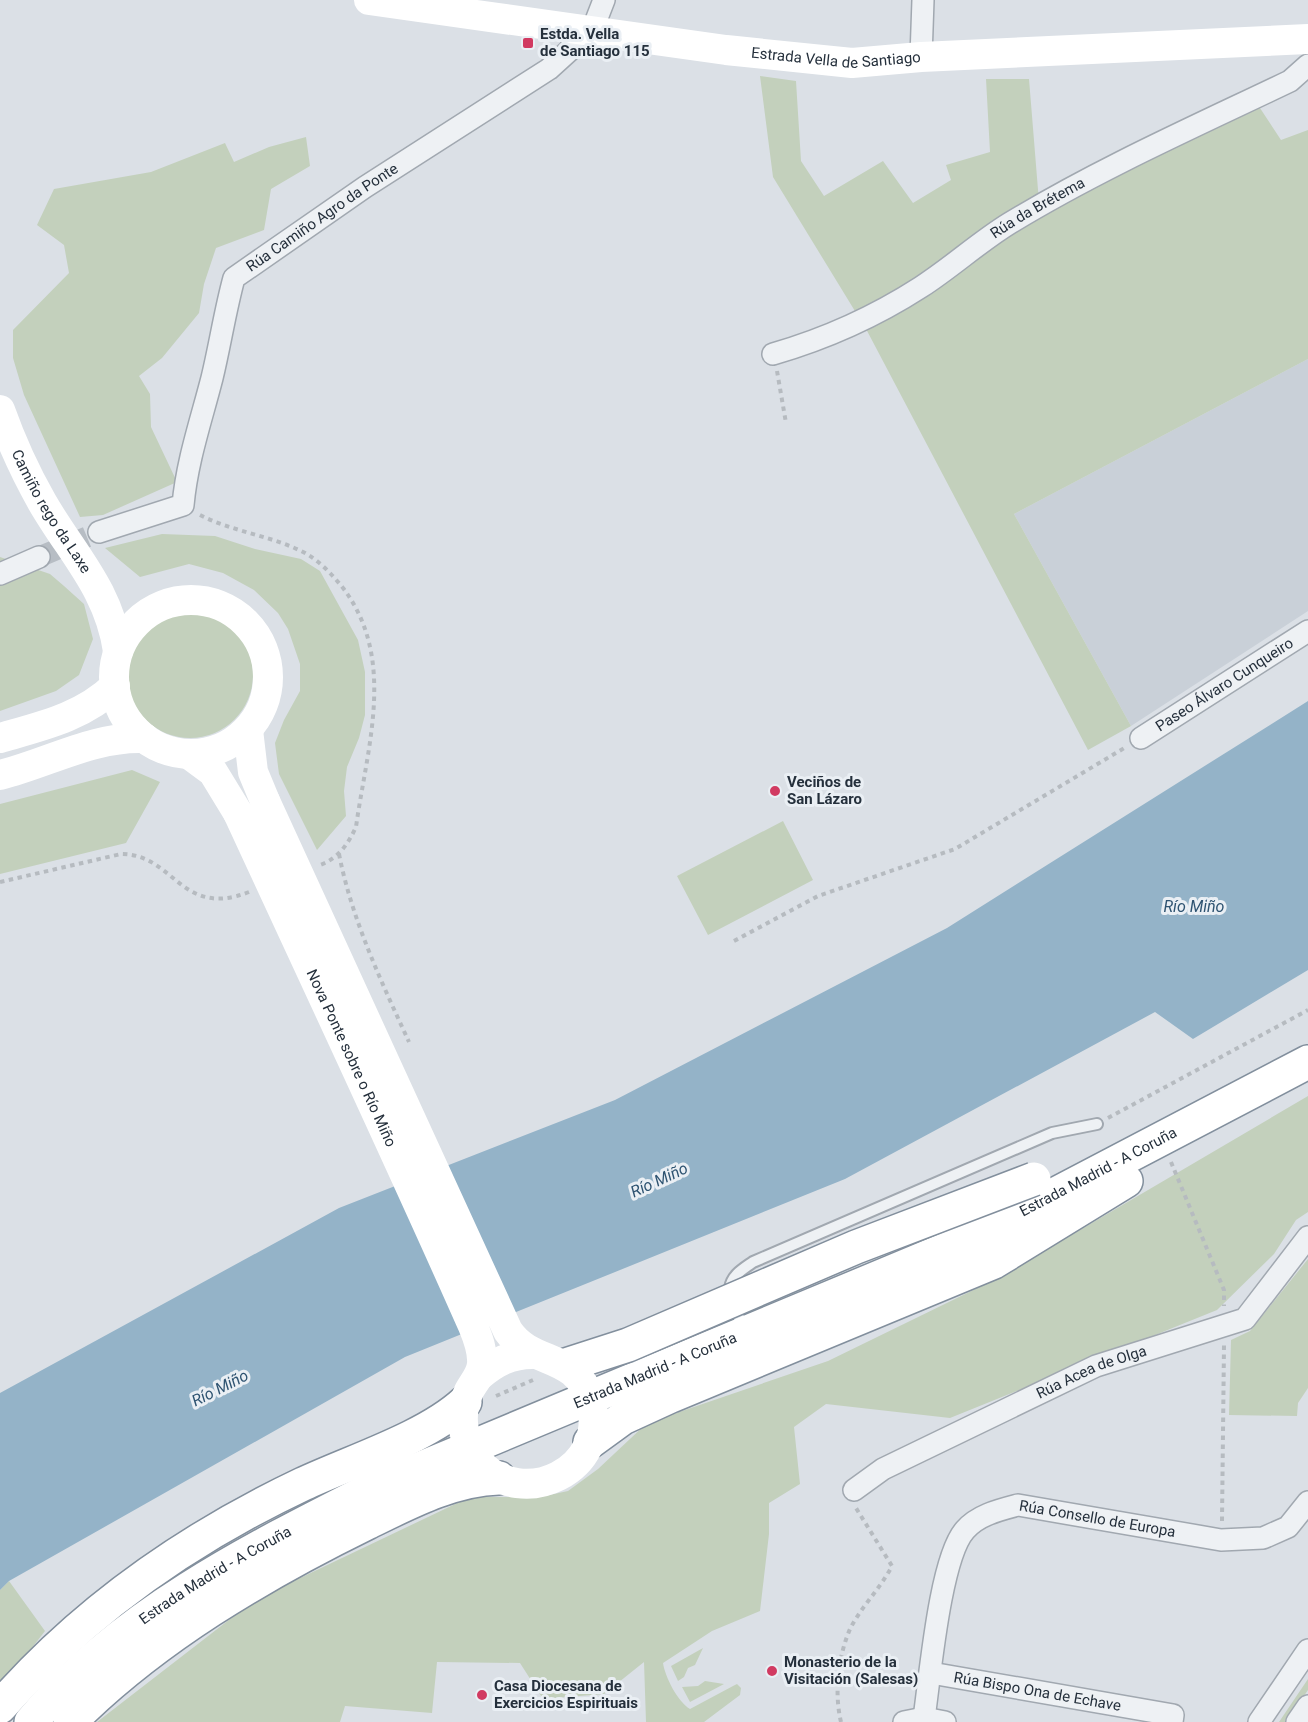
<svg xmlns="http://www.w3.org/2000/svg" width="1308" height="1722" viewBox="0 0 1308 1722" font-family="Roboto,sans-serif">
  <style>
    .built { fill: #c9d0d8 }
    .green { fill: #c3d0bc }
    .water { fill: #94b3c8 }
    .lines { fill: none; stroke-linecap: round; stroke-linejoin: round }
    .street-tunnel { stroke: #b7bdc4; stroke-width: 21; stroke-dasharray: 21 10; stroke-linecap: butt }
    .lane-casing { stroke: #a1a8b0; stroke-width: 14 }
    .street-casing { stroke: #a1a8b0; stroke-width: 24 }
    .highway-casing { stroke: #828f9d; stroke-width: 36 }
    .path { stroke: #b6bbc0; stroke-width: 4; stroke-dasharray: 4.5 4.5; stroke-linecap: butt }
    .lane { stroke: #eef1f4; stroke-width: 10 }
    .street { stroke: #eef1f4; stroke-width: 21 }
    .secondary { stroke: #fff; stroke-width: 30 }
    .highway { stroke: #fff; stroke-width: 33 }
    .highway-bridge-casing { stroke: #828f9d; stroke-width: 36; stroke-linecap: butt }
    .secondary-bridge { stroke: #fff; stroke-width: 30 }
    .highway-bridge { stroke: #fff; stroke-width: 33 }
    .poi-dot { fill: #d13a61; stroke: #eaeff4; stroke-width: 2 }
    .labels { text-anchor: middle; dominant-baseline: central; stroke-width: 6; stroke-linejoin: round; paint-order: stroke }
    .poi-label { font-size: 15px; font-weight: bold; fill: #25303c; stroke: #eaeff4; text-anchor: start }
    .street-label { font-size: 15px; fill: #25303c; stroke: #eaeff4 }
    .water-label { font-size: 16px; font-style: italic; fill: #2e5371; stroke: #eaeff4 }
  </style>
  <rect width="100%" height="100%" fill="#dbe0e6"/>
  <path class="built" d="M1308,359V611L1131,726L1014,514Z"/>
  <path class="green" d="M760,76L796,81L801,161L824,196L883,161L913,203L951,180L946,165L990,152L986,79H1029L1039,202L858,316L773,177Z
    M1256,102L1281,140L1308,130V359L1014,514L1131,726L1088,750L865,327L998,239Z
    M306,137L310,166L271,189L264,230L216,248L204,284L199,313L162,358L139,376L150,394L151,427L177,482L103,515L80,517L24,395L13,358V330L69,273L64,245L37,225L54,189L151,172L225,143L234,162L269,147Z
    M162,534L215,536L255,549L301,559L320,571L358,640L365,672V715L359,738L347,767L344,791L346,816L317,850L279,774L275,743L284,720L300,691V664L288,629L278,613L254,590L223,573L189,564L140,577L105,548Z
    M0,557L50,574L64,586L84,604L93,639L79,675L56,691L0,711Z
    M127 675a63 63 0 1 1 126 0a63 63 0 1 1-126 0Z
    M132,770L160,782L126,843L0,874V804Z
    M783,821L813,880L708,935L677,876Z
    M1308,1096V1212L1296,1220L1274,1254L1217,1310L950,1418L826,1404L794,1427L800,1484L769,1503V1534L760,1611L712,1631L663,1663C665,1677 678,1702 690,1709L733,1686L737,1684L741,1688L740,1695L704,1722H646L644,1662L604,1694L543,1699L520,1663L437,1662L432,1713L345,1706L340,1722H97L256,1599L470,1497H540L568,1491L598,1469L647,1423L828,1361L998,1278Z
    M1308,1259V1388L1298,1403L1297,1416L1229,1415L1231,1340L1250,1331Z
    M9,1581L45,1631L0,1689V1590Z
    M703,1648L695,1665L688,1668L684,1677L678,1681L671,1666Z
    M1308,1679V1690L1286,1722H1279Z
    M705,1681L724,1684L690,1702L682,1687L698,1686Z"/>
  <path class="water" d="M1308,701V970L1193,1039L1155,1012L845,1179L405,1357L9,1581L0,1590V1393L339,1208L615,1100L947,928Z"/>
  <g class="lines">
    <path class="street-tunnel" d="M39,557L99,532"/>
    <g class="lane-casing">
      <path id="lane" d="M743,1331L730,1288C732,1275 743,1269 753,1262L1052,1133L1097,1124"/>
    </g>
    <g class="street-casing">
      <g id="street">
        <path d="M592,31L604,0"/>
        <path d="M921,57L923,0"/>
        <path id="s1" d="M773,354C825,339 876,316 921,287C952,267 979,242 1010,223C1099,169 1196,126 1290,81L1308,65"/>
        <path id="s2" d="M99,532L183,505C187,461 201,421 212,378C220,345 225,311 234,278L365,187L549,69L571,49L575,30"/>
        <path d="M0,574L39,557"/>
        <path id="s3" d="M1141,738L1308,631"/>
        <path id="s4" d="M854,1490L883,1469L1096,1366L1245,1319L1308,1237"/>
        <path id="s5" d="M931,1673L1173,1715L1172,1722"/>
        <path id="s6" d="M924,1718C930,1677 940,1558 965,1530C978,1515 999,1510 1018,1505L1221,1540L1263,1538L1288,1527L1308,1502"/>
        <path d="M904,1722L924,1718L945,1722"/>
        <path d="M1259,1722L1308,1650"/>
        <path d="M1297,1722L1308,1706"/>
      </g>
    </g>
    <g class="highway-casing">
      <g id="highway">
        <path d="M590,1442L623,1418L671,1396L994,1262L1126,1181"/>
        <path d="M0,1707C83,1612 189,1538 303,1484C352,1461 426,1438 465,1402"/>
        <path id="s9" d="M31,1722C119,1616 250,1550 371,1489L968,1240L1308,1062"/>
        <path d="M70,1722C154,1638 261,1575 367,1523C408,1503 453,1479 499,1478"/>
      </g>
    </g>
    <path class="path" d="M777,371L786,423
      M200,515C231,531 267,535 299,550C317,558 331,573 343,588C397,659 367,747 356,827C348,844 339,858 320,865
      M339,854C352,920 381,981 409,1042
      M0,882L121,854C175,854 180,919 249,892
      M734,941L818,896L955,849L1126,747
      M1108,1118L1308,1010
      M1171,1162L1224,1290V1306
      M496,1396L533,1380
      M1222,1521L1224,1345
      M841,1722C834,1693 838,1657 850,1629C861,1607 880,1589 892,1566L856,1508"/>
    <use href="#lane" class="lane"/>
    <use href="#street" class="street"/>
    <g class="secondary">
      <path id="s7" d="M369,0L726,50L852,63L921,57L1308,39"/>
      <path id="s8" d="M0,410C11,441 25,472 42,502C72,554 109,589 118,651"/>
      <circle cx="191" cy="677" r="77"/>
      <path d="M248,730L253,772L265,801"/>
      <path d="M0,738C42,726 83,717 115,686"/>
      <path d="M190,755L213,772L238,813"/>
      <path d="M0,775C48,763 94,736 144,738"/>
      <path d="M479,1376C495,1362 511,1354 532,1354"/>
    </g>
    <use href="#highway" class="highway"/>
    <g class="highway-bridge-casing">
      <path id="highway-bridge" d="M566,1365L628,1345L856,1247L1034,1179"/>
    </g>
    <path class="secondary-bridge" id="s10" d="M238,813C317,984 397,1154 473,1326C478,1338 483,1351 482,1364C481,1375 474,1382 469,1391C458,1414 462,1442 479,1462C522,1512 610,1469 591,1403C577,1350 533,1368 508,1331L265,801"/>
    <use href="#highway-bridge" class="highway-bridge"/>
  </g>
  <g class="poi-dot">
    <rect x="522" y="37" width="12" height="12" rx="3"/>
    <circle cx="775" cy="791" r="6"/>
    <circle cx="772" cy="1671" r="6"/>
    <circle cx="482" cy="1695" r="6"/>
  </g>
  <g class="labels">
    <g class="poi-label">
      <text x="540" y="34">Estda. Vella<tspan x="540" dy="17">de Santiago 115</tspan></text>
      <text x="787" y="782">Veciños de<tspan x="787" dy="17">San Lázaro</tspan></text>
      <text x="784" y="1662">Monasterio de la<tspan x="784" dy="17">Visitación (Salesas)</tspan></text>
      <text x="494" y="1686">Casa Diocesana de<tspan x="494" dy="17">Exercicios Espirituais</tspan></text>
    </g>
    <g class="street-label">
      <text stroke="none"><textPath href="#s7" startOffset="471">Estrada Vella de Santiago</textPath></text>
      <text stroke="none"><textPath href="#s1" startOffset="304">Rúa da Brétema</textPath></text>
      <text stroke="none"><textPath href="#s2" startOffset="428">Rúa Camiño Agro da Ponte</textPath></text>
      <text stroke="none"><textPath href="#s8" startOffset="114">Camiño rego da Laxe</textPath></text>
      <text stroke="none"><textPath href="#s3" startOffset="99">Paseo Álvaro Cunqueiro</textPath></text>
      <text stroke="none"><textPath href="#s10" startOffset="270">Nova Ponte sobre o Río Miño</textPath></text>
      <text stroke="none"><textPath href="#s9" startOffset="1209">Estrada Madrid - A Coruña</textPath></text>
      <text stroke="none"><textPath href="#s9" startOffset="723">Estrada Madrid - A Coruña</textPath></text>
      <text stroke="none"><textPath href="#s4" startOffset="266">Rúa Acea de Olga</textPath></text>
      <text stroke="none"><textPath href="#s6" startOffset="334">Rúa Consello de Europa</textPath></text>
      <text stroke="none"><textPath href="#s9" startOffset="237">Estrada Madrid - A Coruña</textPath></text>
      <text stroke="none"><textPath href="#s5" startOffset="108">Rúa Bispo Ona de Echave</textPath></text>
    </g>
    <g class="water-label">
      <text x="1194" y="906">Río Miño</text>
      <text transform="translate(659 1180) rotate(-25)">Río Miño</text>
      <text transform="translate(220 1388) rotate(-27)">Río Miño</text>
    </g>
  </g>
</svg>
